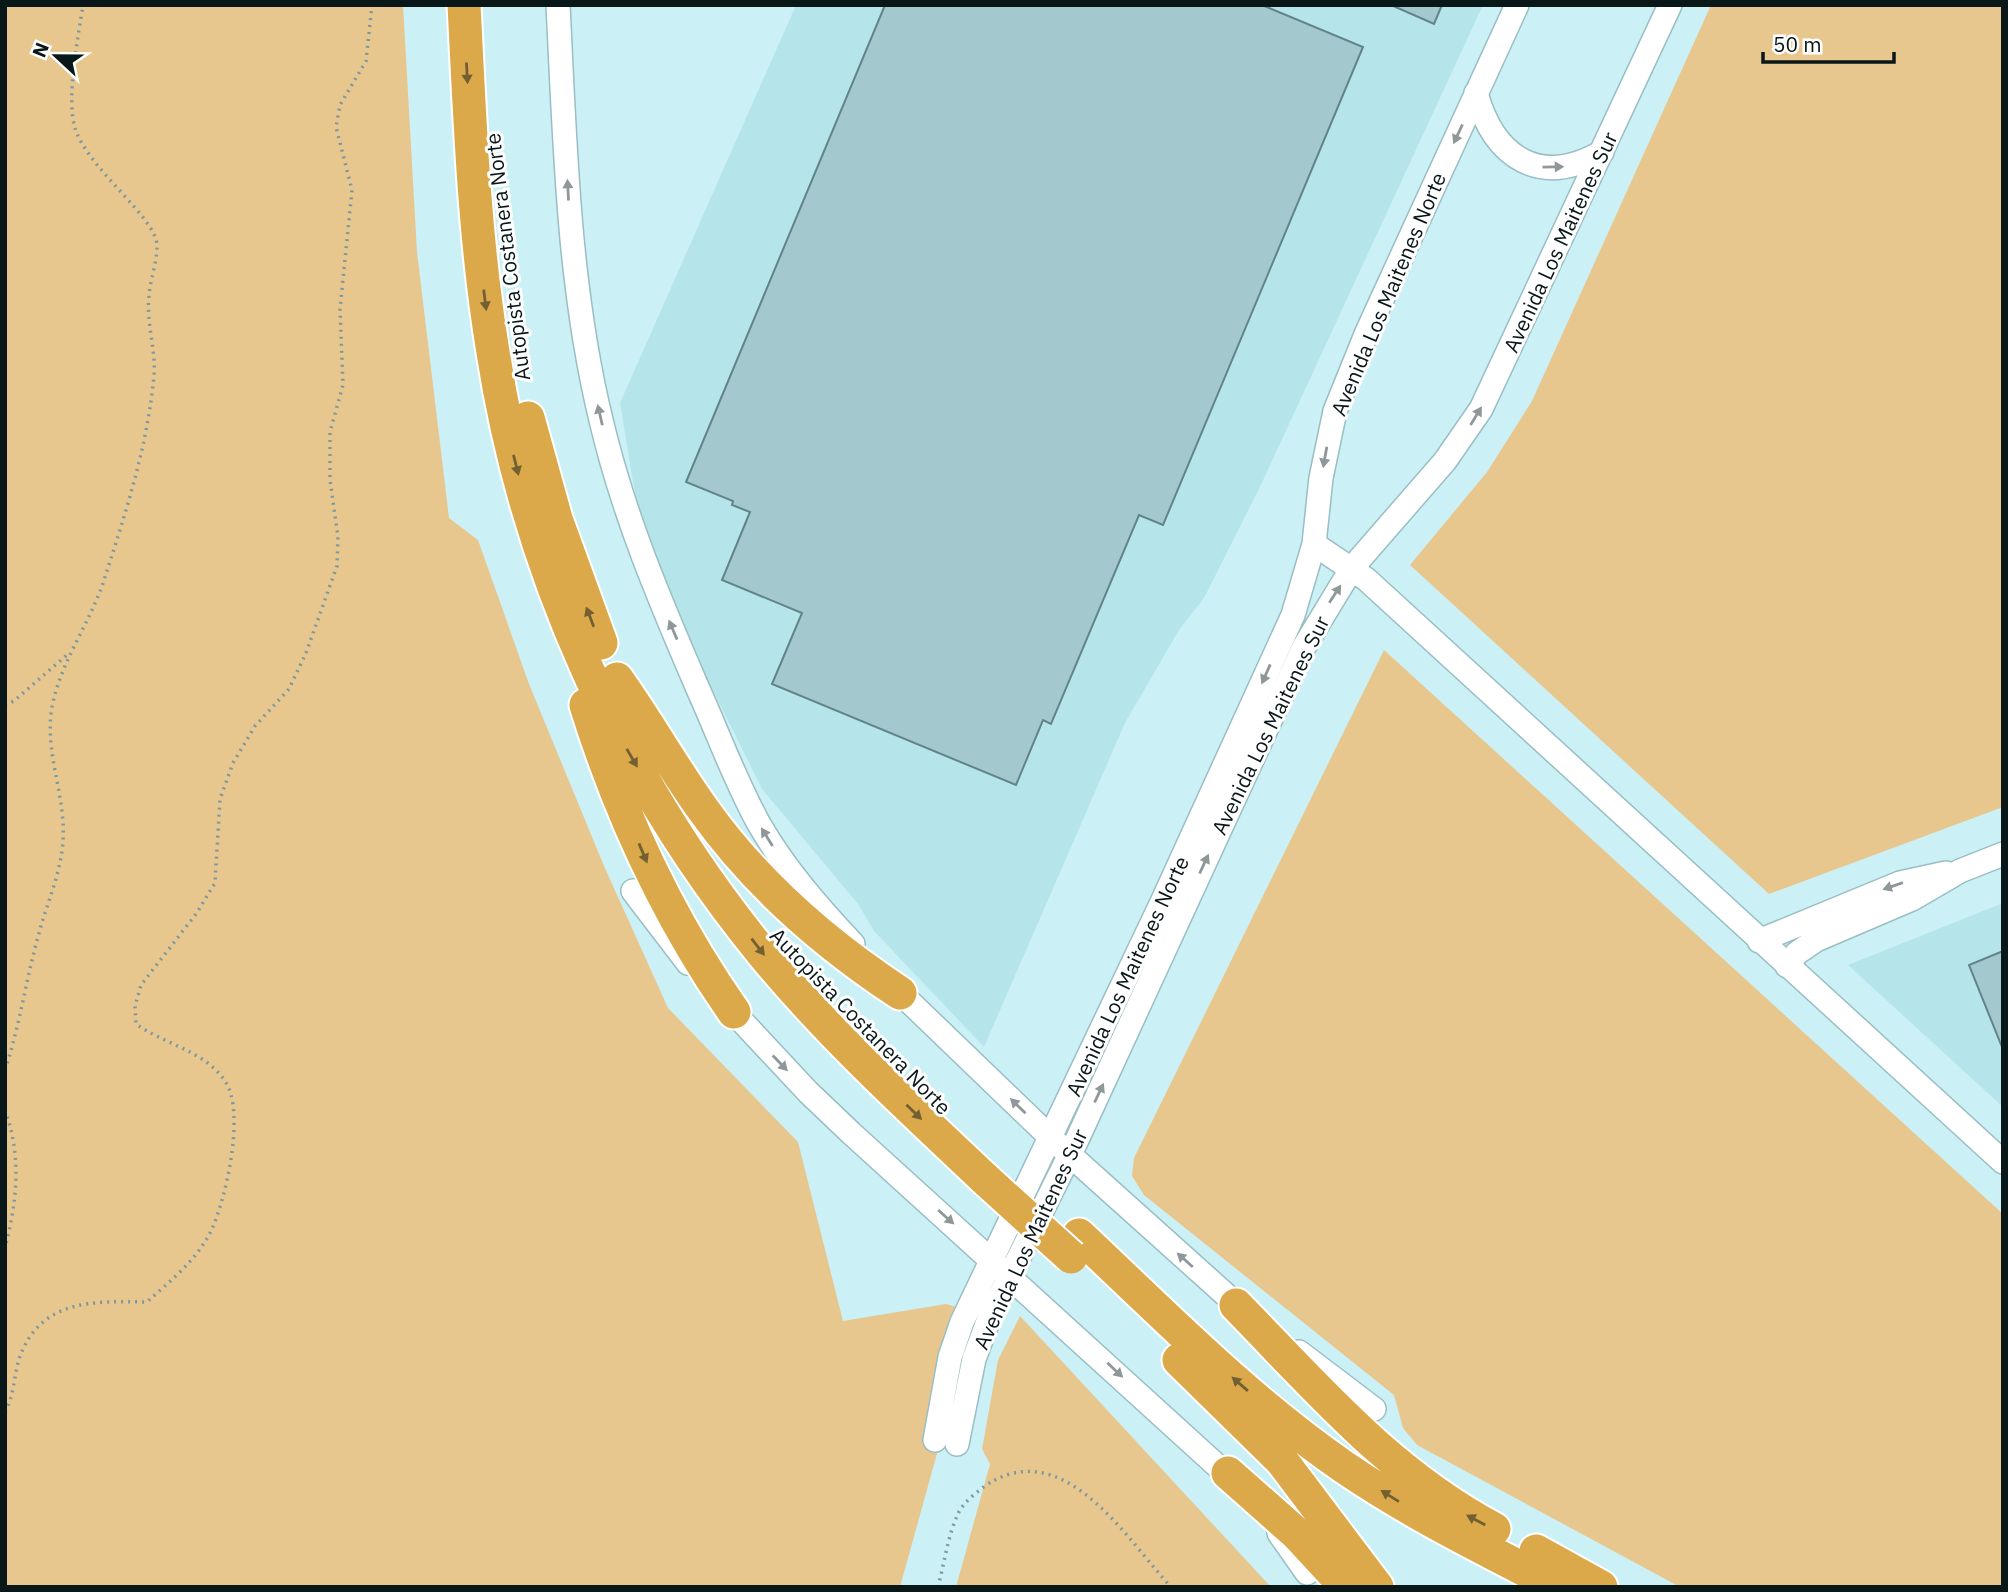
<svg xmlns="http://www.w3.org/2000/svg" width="2008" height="1592" viewBox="0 0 2008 1592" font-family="'IBM Plex Sans',sans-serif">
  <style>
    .built { fill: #b5e5eb }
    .green { fill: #e8c78f }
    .building { fill: #a3c8cd; stroke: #618489; stroke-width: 2 }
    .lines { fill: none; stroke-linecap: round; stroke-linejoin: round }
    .minor-casing { stroke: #99bec3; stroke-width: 26 }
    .highway-casing { stroke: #fff; stroke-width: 37 }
    .path { stroke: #7d999d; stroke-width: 3.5; stroke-dasharray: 2 5; stroke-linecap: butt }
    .minor { stroke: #fff; stroke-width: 23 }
    .highway { stroke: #dba84a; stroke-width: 33 }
    .highway-bridge-casing { stroke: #fff; stroke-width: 37; stroke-linecap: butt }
    .highway-bridge { stroke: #dba84a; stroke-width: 33 }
    .oneway { fill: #726032 }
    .oneway2 { fill: #909798 }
    .labels { text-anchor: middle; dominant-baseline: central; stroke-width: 6; stroke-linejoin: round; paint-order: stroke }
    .street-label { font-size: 21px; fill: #091719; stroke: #fff }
  </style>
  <rect width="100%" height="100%" fill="#cbf1f6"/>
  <path class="built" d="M796,5H1483L1259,489L1204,598L1179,630L1125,723L984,1047L874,931L858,904L762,789L680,624L636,500L620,403Z
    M2003,903V1107L1848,965Z"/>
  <path class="green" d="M5,5H403L417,252L449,518L478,540L529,684L604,866L668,1008L798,1142L843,1321L946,1304L976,1313L900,1587H5Z
    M1711,5H2003V807L1769,894L1410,565L1487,472L1532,401Z
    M1384,650L2003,1214V1587H1680L1417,1445L1403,1428L1394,1395L1144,1195L1132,1176L1134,1158Z
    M1020,1316L1271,1587H956L990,1464L982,1449L998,1360Z"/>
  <path class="building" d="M885,5H1262L1363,47L1163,525L1139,515L1051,724L1043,720L1016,785L772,684L802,613L722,580L750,512L732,505L733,501L686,482Z
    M1391,5H1442L1434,24Z
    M2003,951V1047H2002L1969,965Z"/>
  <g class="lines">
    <g class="minor-casing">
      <path id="minor" d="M558,5C565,144 568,284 601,420C623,514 660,601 698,689C718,733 735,781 759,824C785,869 818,907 853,944
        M1476,93C1494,158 1540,188 1602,152
        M1314,544L1366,579L2003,1162
        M633,891L688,963
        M1759,941L1900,883L1946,873
        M1787,966L1797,953L1816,940L1912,899L1960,871L2003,854
        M891,984L1050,1137L1246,1313
        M723,1001L808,1092L851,1133L1236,1483
        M1299,1352L1374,1409
        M935,1440L950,1357L962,1322L1163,900L1293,615L1314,544L1321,478L1335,411L1367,332L1517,5
        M957,1444L974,1359L990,1316L1076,1142L1304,647L1352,568L1445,461L1481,409L1670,5
        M1279,1533L1307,1573"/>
    </g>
    <g class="highway-casing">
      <path id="highway" d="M464,5C470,121 474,237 493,352C527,572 623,783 764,955C831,1036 909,1107 985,1179
        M528,418L556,519L601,643
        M617,679C647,721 672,766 702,808C755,883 824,943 900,993
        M586,705C620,814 668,918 734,1012
        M1079,1235C1164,1315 1247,1400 1344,1467C1411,1513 1485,1549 1558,1587
        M1236,1305C1318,1389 1390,1474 1494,1529
        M1179,1360L1282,1461L1377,1587
        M1228,1473L1297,1534L1346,1587
        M1536,1551L1601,1587"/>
    </g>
    <path class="path" d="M5,705L14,701L68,654
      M5,1070C20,1025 26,979 39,933C47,903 61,873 63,841C66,795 44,753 52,707C61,660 91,622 105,577C126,512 148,444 154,375C156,349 146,323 149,296C150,280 157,263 157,246C158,219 87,168 75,128C66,98 78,38 83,5
      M5,1110C22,1157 17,1201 5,1248
      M5,1412C14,1396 14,1376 19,1359C40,1299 92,1301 147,1302C170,1281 197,1260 211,1231C226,1199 246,1112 225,1081C205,1051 164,1044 136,1024L135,1006L141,985L196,914L215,883L220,799L233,763L255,726L289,689L306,653L337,566L338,537L330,480V432L343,385L340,309L352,190L336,127L340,105L366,61L372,5
      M938,1587C944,1564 948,1535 958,1514C963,1502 982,1487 993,1481C1068,1440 1128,1541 1171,1587"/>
    <use href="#minor" class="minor"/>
    <use href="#highway" class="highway"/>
    <g class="highway-bridge-casing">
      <path id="highway-bridge" d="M985,1179L1071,1257"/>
    </g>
    <use href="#highway-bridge" class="highway-bridge"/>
  </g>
  <defs><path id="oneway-solid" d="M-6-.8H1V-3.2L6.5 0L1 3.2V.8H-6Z" transform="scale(1.75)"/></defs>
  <g class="oneway">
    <use href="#oneway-solid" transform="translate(467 73) rotate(87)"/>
    <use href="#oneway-solid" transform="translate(485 300) rotate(83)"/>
    <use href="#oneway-solid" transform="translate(516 465) rotate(76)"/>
    <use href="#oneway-solid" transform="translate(590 617) rotate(-111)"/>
    <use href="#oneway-solid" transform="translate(632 758) rotate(60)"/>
    <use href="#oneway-solid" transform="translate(643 853) rotate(67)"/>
    <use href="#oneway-solid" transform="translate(758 947) rotate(52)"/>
    <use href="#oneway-solid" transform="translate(914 1112) rotate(44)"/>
    <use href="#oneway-solid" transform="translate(1240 1384) rotate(-139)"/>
    <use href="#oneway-solid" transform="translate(1390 1496) rotate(-148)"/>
    <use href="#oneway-solid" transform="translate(1476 1520) rotate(-152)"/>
  </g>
  <g class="oneway2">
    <use href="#oneway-solid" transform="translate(1458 134) rotate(115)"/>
    <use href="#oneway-solid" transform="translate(1553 167) rotate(-1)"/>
    <use href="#oneway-solid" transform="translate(568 190) rotate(-93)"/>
    <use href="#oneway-solid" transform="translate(600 415) rotate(-103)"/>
    <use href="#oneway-solid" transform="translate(1476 416) rotate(-59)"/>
    <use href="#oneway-solid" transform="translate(1325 457) rotate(100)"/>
    <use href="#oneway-solid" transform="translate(1335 594) rotate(-57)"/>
    <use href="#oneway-solid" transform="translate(673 630) rotate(-113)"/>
    <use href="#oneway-solid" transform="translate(1266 674) rotate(114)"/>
    <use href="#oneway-solid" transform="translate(767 837) rotate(-122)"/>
    <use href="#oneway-solid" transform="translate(1204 864) rotate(-65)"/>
    <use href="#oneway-solid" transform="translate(1893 886) rotate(161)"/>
    <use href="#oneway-solid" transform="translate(780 1063) rotate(46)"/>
    <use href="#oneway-solid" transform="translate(1099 1093) rotate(-65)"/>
    <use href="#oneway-solid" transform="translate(1018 1106) rotate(-136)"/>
    <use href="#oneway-solid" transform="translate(946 1217) rotate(42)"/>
    <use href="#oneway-solid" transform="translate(1185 1260) rotate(-138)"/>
    <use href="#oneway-solid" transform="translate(1115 1370) rotate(43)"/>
  </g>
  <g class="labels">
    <g class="street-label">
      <text transform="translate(1560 242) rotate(-65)">Avenida Los Maitenes Sur</text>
      <text transform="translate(507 257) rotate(-97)">Autopista Costanera Norte</text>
      <text transform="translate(1388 294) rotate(-67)">Avenida Los Maitenes Norte</text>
      <text transform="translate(1270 725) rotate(-64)">Avenida Los Maitenes Sur</text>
      <text transform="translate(1127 976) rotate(-65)">Avenida Los Maitenes Norte</text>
      <text transform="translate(861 1021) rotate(46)">Autopista Costanera Norte</text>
      <text transform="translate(1030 1239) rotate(-65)">Avenida Los Maitenes Sur</text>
    </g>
  </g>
  <rect width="2008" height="1592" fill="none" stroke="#091719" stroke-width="14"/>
  <g transform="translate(56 56) rotate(292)" stroke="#ffffff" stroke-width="5" paint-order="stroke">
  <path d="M0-5L12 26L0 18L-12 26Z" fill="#091719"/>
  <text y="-10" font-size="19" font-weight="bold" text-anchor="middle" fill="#091719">N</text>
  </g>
  <path d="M1763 52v10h131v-10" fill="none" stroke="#091719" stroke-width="3.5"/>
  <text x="1773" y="52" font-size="21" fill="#091719" stroke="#ffffff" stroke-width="5" paint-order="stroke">50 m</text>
</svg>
